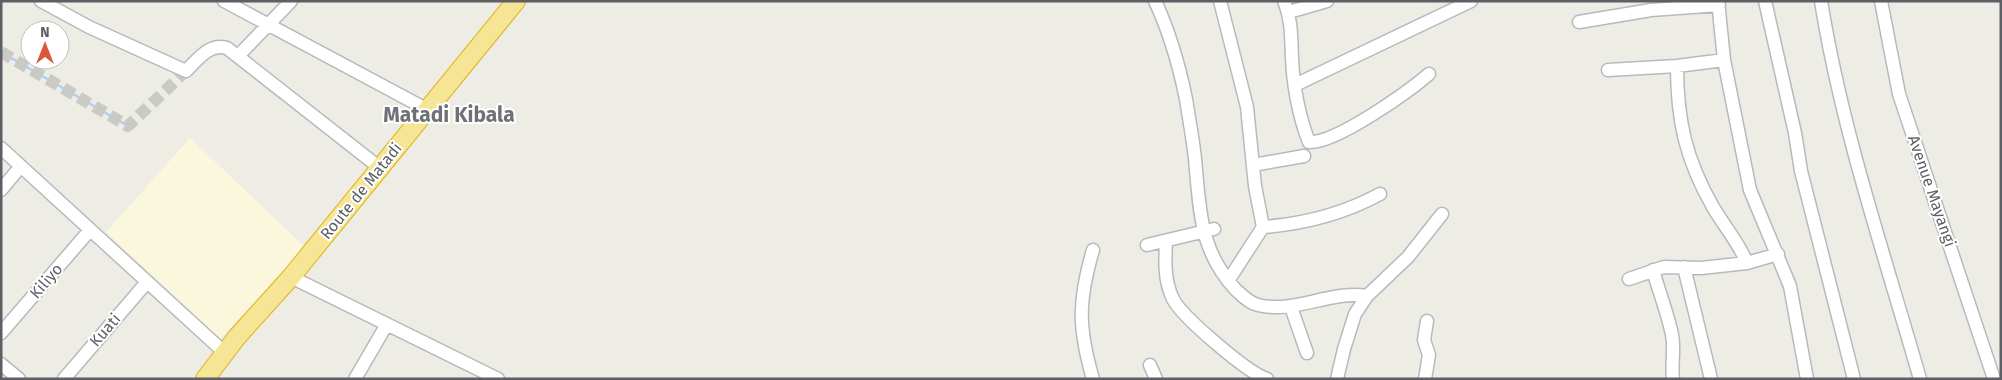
<svg xmlns="http://www.w3.org/2000/svg" width="2002" height="380" viewBox="0 0 2002 380" font-family="'Fira Sans',sans-serif">
  <style>
    .commercial { fill: #fbf7dc }
    .lines { fill: none; stroke-linecap: round; stroke-linejoin: round }
    .stream { stroke: #aacff8; stroke-width: 2.5 }
    .minor-tunnel { stroke: #cacac5; stroke-width: 12; stroke-dasharray: 12 6; stroke-linecap: butt }
    .minor-casing { stroke: #b7b9be; stroke-width: 15 }
    .highway-casing { stroke: #e1b312; stroke-width: 20 }
    .minor { stroke: #fff; stroke-width: 12 }
    .highway { stroke: #f5e595; stroke-width: 18 }
    .labels { text-anchor: middle; dominant-baseline: central; stroke-width: 4; stroke-linejoin: round; paint-order: stroke }
    .street-label { font-size: 16px; fill: #5d5f64; stroke: #fff }
    .district-label { font-size: 21px; font-weight: bold; fill: #6e7176; stroke: #fff }
  </style>
  <rect width="100%" height="100%" fill="#eeede5"/>
  <path class="commercial" d="M190,138L305,247L220,339L106,232Z"/>
  <g class="lines">
    <path class="stream" d="M1,52L128,126"/>
    <path class="minor-tunnel" d="M1,52L128,126L186,71"/>
    <g class="minor-casing">
      <path id="minor" d="M41,1L89,27L186,71C198,59 209,43 227,48L380,168
        M224,1L428,110
        M1155,1C1170,33 1179,65 1186,99C1189,119 1193,139 1195,159C1200,210 1199,250 1236,290C1243,296 1249,303 1258,305C1295,314 1330,290 1367,296
        M1220,1L1247,107L1255,186L1263,227C1303,224 1345,213 1380,194
        M1284,1C1292,20 1291,38 1292,58C1293,85 1299,117 1309,142C1335,144 1408,92 1429,74
        M1718,1L1724,60L1750,190L1790,286L1807,379
        M1765,1L1795,133L1801,171L1854,379
        M1821,1C1842,131 1884,253 1920,379
        M1881,1L1899,94L1994,379
        M1289,12L1327,1
        M1579,22L1651,10L1719,5
        M239,55L291,1
        M1677,66C1677,121 1686,160 1713,207C1724,226 1739,243 1747,263
        M1608,70L1677,66L1724,60
        M1295,85L1471,1
        M1,148L225,353
        M1253,165L1304,156
        M1,190L21,166
        M1166,242C1165,261 1164,281 1173,299C1182,317 1248,373 1267,379
        M1147,245L1214,229
        M1093,250C1078,301 1078,328 1093,379
        M1684,267L1711,379
        M1653,270C1659,292 1668,314 1672,335C1675,349 1671,364 1673,379
        M291,277L498,379
        M1629,279L1664,267L1701,268L1747,263L1778,254
        M1228,281L1263,227
        M1291,307L1307,353
        M1,333L90,230
        M1,364L19,379
        M1150,365L1156,379
        M64,379L147,282
        M355,379L387,324
        M1337,379L1344,349L1355,314L1367,296L1408,257L1442,214
        M1425,379L1429,355L1424,340L1427,321"/>
    </g>
    <g class="highway-casing">
      <path id="highway" d="M205,379L237,337L291,277L516,1"/>
    </g>
    <use href="#minor" class="minor"/>
    <use href="#highway" class="highway"/>
  </g>
  <g class="labels">
    <g class="street-label">
      <text transform="translate(361 191) rotate(-51)">Route de Matadi</text>
      <text transform="translate(1932 191) rotate(71)">Avenue Mayangi</text>
      <text transform="translate(46 281) rotate(-49)">Kiliyo</text>
      <text transform="translate(105 330) rotate(-49)">Kuati</text>
    </g>
    <g class="district-label">
      <text x="449" y="115">Matadi Kibala</text>
    </g>
  </g>
  <rect width="2002" height="380" fill="none" stroke="#5d5f64" stroke-width="5"/>
  <g transform="translate(45 45)"><circle r="24" fill="#ffffff" stroke="#bebfc1"/>
  <path d="M0-4L9 19L0 12L-9 19Z" fill="#dc583d"/>
  <text y="-8" font-size="14" font-weight="bold" text-anchor="middle" fill="#5d5f64">N</text>
  </g>
</svg>
